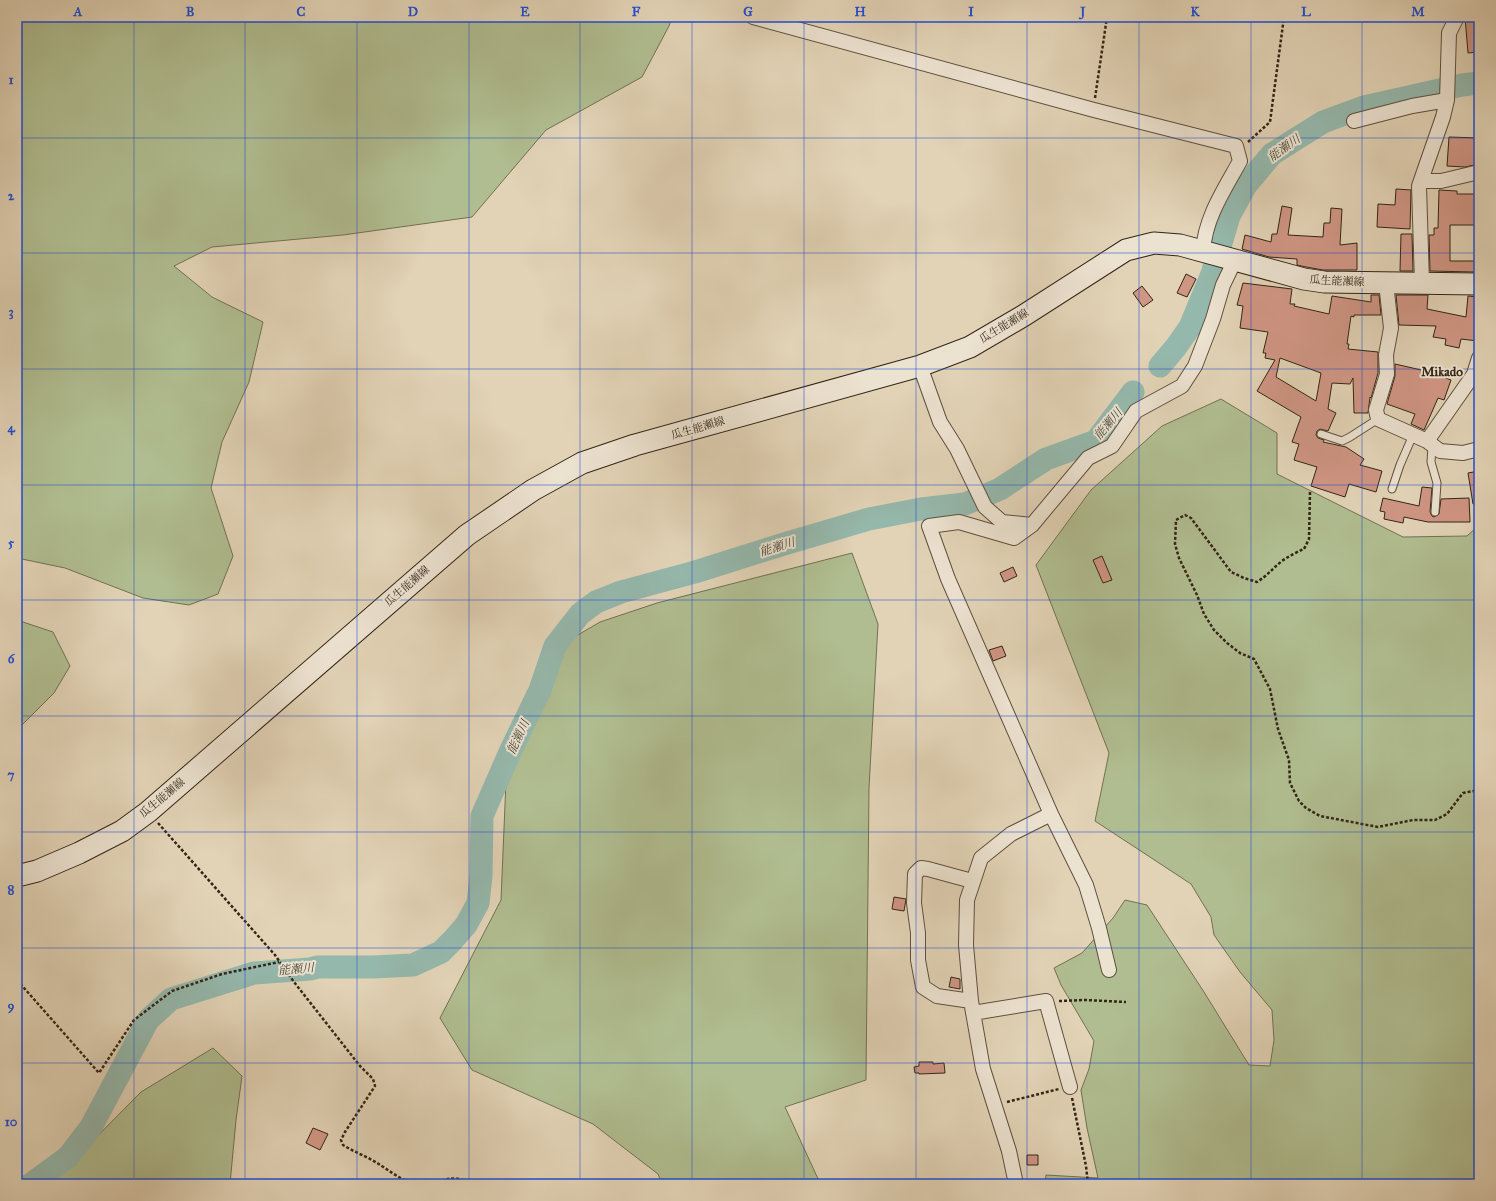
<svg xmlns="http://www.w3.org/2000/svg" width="1496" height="1201" viewBox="0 0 1496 1201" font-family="'IM FELL Great Primer','Noto Serif JP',serif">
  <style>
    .green { fill: #b0bd90; stroke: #717154 }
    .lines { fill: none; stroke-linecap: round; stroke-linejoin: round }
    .river { stroke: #95b8ac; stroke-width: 23 }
    .building { fill: #d09684; stroke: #322517; fill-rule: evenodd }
    .lane-casing { stroke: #5e503f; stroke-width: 9 }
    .street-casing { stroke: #5e503f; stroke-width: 16 }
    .secondary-casing { stroke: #322517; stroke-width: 23 }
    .path { stroke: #322517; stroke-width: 2.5; stroke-dasharray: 3 2; stroke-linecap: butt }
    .lane { stroke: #ece2d0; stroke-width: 7 }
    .street { stroke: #ece2d0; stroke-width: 14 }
    .secondary { stroke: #ece2d0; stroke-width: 21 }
    .grid { fill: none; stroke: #1d4ed8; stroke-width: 1; stroke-opacity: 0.55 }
    .labels { text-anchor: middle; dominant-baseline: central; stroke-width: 4; stroke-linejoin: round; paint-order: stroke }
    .street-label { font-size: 11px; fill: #322517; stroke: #ece2d0 }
    .water-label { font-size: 12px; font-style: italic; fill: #4b4a3c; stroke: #ece2d0 }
    .quarter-label { font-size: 13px; font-weight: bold; fill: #322517; stroke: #ece2d0 }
    .neatline { fill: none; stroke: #1d4ed8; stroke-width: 1.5 }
    .grid-label { font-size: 13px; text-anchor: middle; font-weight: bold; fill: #1d4ed8 }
  </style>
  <rect width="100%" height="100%" fill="#e2d3b6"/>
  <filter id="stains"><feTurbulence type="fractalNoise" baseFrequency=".005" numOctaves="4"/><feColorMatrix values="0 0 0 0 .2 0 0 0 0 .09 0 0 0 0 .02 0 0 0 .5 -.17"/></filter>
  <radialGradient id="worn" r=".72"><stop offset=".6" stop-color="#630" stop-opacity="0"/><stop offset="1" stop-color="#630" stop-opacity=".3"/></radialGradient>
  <path class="green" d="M17,17H672L669,26L642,77L546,130L472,217L343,235L212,247L174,266L212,297L263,322L249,382L222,442L211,488L233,556L218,594L189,605L143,598L65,568L17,558Z
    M1221,399L1277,433V474L1403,537L1467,536L1479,525V1184H1045L1046,1175L1098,1178L1087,1128L1081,1090L1089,1069L1094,1041L1061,985L1054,968L1082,953L1113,918L1125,900L1147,905L1204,992L1249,1065L1270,1066L1274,1040L1272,1010L1240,972L1214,935L1211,917L1191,884L1095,821L1109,753L1036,565L1091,490L1162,426Z
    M852,553L878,624L869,788L866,1080L785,1107L819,1181L814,1184H662L658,1174L593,1124L472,1070L440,1018L501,900L507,757L564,643L600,622L657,603Z
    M17,620L53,632L70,666L54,693L17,730Z
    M213,1048L242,1076L236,1120L230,1184H50L141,1092Z"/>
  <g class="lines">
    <path class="river" d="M1160,366L1176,347L1190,327L1212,274L1229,216L1246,185L1272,154L1323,122L1364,107L1462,85L1479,83
      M31,1184L68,1157L91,1127L148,1020L171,999L254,973L310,969L318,967H373L413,965L441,952L452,941L466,925L478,903L481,876L482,816L510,752L540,690L555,646L580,614L596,602L621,592L695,572L784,544L869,519L921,509L965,504L1000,489L1046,459L1096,441L1133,392"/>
  </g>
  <path class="building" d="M1465,17H1479V52L1468,53Z
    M1449,137L1479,138V164L1465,167L1447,166Z
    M1396,189L1411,190L1410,229L1377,227L1378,204L1395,205Z
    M1439,190L1457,191V194H1479V225H1450V261H1475V272L1430,271L1429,235H1434V228H1438Z
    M1282,206L1292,208L1288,235L1323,237L1324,223H1330L1331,208L1342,209L1340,245L1357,243V270H1323L1306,267L1297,265V259L1269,257L1242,249L1245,235L1271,242L1272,234H1277Z
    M1401,234H1412L1413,271H1400Z
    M1186,274L1196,279L1187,297L1177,293Z
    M1243,283L1292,289L1290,304H1295L1294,306L1329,314L1332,296L1371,302V295H1379L1381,315H1354V317L1351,316L1347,344H1349L1348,349L1378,352V373L1371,398L1370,397L1368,413H1354L1353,378L1350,384L1332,383L1328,409L1336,413L1328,431L1320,429L1317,431L1316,435L1318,438L1324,440L1323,442L1346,447L1364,459L1360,465L1382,471L1376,492L1349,484L1345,497L1311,486L1317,467L1294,460L1299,444L1292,442L1301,417L1257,391L1275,360L1265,358L1266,353H1263L1268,332L1240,328L1243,306L1237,305ZM1280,358L1321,373L1316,401L1276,377Z
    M1142,286L1153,300L1143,307L1133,293Z
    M1396,295H1428L1427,309L1466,317L1468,296L1479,297L1478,341L1461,339L1459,348L1445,345L1446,339L1433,337L1436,326L1399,325Z
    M1395,364L1430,372L1451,380L1444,400L1438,398L1424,430L1411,424L1415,414L1387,404L1395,376Z
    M1479,471V503L1473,504L1468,473Z
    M1422,487L1432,488L1430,512L1432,516L1434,517L1439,514L1441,499L1469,498L1470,522H1428L1404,517L1403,523L1384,519L1385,512L1380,511L1383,498L1419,506Z
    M1102,556L1112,580L1103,583L1093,560Z
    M1013,567L1017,576L1004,582L1000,573Z
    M1002,646L1006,656L993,661L989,650Z
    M894,897L906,899L904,911L892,909Z
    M951,977L960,979V989L949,987Z
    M919,1062H933V1064L944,1063L945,1073L919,1074V1073H915L914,1067L919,1066Z
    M313,1128L328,1134L320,1150L306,1143Z
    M1027,1155H1038V1165H1027Z"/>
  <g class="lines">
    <g class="lane-casing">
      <path id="lane" d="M1321,434L1342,441L1350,437L1378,419
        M1432,446L1431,462L1437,483L1435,512
        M1392,489L1400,465L1413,435"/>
    </g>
    <g class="street-casing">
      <path id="street" d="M753,17L1094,110L1236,146L1240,161C1224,190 1205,218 1203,251
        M1354,121L1412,106L1447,100
        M1421,181H1441L1479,172
        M1386,283L1391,328L1386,355L1387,374L1376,410L1378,419L1427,441
        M1422,283L1419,186L1443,117L1447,100L1449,33L1457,17
        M1479,358L1474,374L1427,441L1440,451L1463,453L1479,449
        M920,366L940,422L957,449L985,507L1002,522L1032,525
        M1051,814L1086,885L1099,928L1109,970
        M971,1001L937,996L923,987L918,960V933L914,903L915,874L921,868L928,869L972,881
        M973,1013L1046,1001L1070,1087
        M1016,1184L1009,1151L983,1069L971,1001L966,945L967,900L981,858L1011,834L1051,814L948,579L929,526L959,522L1014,538L1032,525L1088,458L1112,446L1136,411L1182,386L1195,366L1213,319L1223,285L1235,260"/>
    </g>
    <g class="secondary-casing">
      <path id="secondary" d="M17,876L37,871L79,853L122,831L148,812L467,535L533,490L582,463L635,445L920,366L970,347L1023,316L1126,250L1154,243L1180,245L1304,279L1324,282L1479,284"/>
    </g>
    <path class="path" d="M1095,98L1107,17
      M1248,142L1270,122L1284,17
      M1310,492L1309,539L1304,549C1297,552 1289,556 1282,561C1273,568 1267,576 1257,582L1244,578L1231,572L1191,518L1185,515L1176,520L1175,544L1179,558L1197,595L1204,614L1214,630L1227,643L1240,653L1254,659L1270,689L1278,729L1289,760L1290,783L1299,801L1306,808L1320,816L1378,827L1413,820H1435L1447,814L1463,793L1479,790
      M158,823L275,955L294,982L360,1066L373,1079L375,1086L345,1132L341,1140L343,1145C354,1152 366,1156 377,1163C389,1170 402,1182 418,1184C440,1187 449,1170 471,1184
      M17,980L99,1073L134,1020L172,991L222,974L279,962
      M1059,1001L1085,1000L1126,1002
      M1072,1098L1086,1166L1088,1184
      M1007,1102L1059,1089"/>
    <use href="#lane" class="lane"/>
    <use href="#street" class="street"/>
    <use href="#secondary" class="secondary"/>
  </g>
  <path class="grid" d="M134,17V1184M245,17V1184M357,17V1184M469,17V1184M580,17V1184M692,17V1184M804,17V1184M916,17V1184M1027,17V1184M1139,17V1184M1251,17V1184M1362,17V1184M17,138H1479M17,253H1479M17,369H1479M17,485H1479M17,600H1479M17,716H1479M17,832H1479M17,948H1479M17,1063H1479"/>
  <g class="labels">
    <g class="street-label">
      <text transform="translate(1337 281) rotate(3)">瓜生能瀬線</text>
      <text transform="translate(1004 326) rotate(-31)">瓜生能瀬線</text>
      <text transform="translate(698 428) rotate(-16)">瓜生能瀬線</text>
      <text transform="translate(407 586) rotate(-41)">瓜生能瀬線</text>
      <text transform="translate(162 798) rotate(-40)">瓜生能瀬線</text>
    </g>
    <g class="water-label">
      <text transform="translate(1284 148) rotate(-36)">能瀬川</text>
      <text transform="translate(1108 424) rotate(-50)">能瀬川</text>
      <text transform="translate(777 547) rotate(-17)">能瀬川</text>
      <text transform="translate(518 737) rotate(-65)">能瀬川</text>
      <text transform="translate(296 969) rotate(-5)">能瀬川</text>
    </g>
    <g class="quarter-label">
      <text x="1442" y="372">Mikado</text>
    </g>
  </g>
  <rect width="1496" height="1201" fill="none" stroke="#e2d3b6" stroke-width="44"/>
  <rect x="22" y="22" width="1452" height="1157" class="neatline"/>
  <g class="grid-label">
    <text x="78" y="16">A</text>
    <text x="190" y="16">B</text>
    <text x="301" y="16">C</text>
    <text x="413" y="16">D</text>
    <text x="525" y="16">E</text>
    <text x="636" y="16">F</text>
    <text x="748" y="16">G</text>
    <text x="860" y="16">H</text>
    <text x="971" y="16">I</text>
    <text x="1083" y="16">J</text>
    <text x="1195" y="16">K</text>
    <text x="1306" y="16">L</text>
    <text x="1418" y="16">M</text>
    <text x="11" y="84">1</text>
    <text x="11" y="200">2</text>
    <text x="11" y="316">3</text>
    <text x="11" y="432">4</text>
    <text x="11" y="547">5</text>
    <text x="11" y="663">6</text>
    <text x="11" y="779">7</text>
    <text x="11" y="894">8</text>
    <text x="11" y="1010">9</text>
    <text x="11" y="1126">10</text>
  </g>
  <rect width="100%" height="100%" filter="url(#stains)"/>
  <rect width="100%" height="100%" fill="url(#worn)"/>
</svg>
